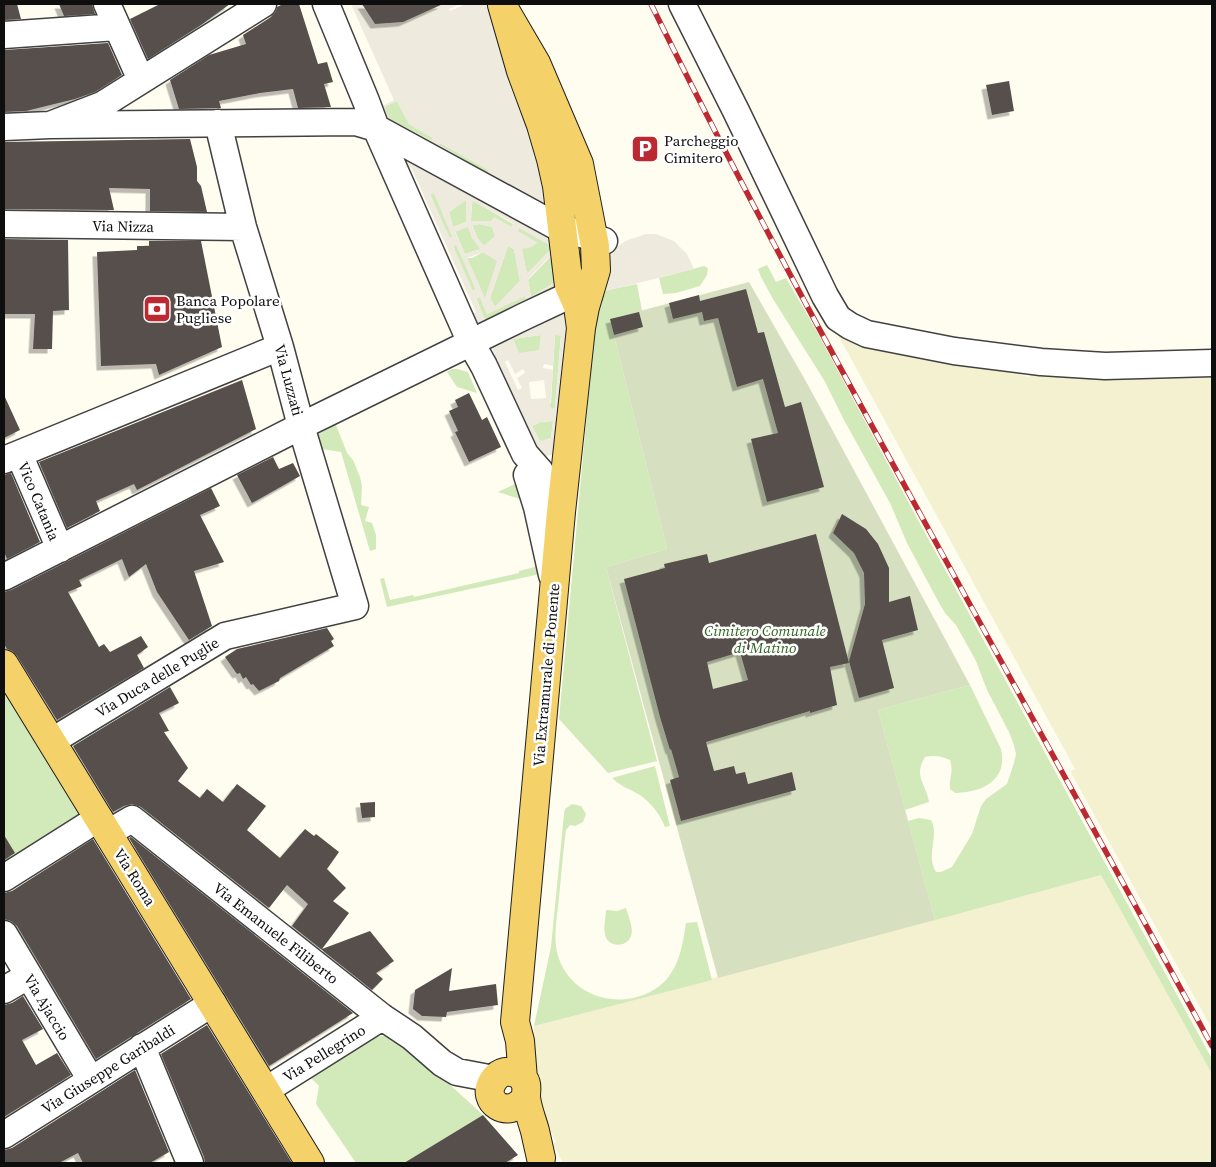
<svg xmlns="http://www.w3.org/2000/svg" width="1216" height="1167" viewBox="0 0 1216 1167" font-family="'Source Serif 4',serif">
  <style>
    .farmland { fill: #f4f1d0 }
    .green { fill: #d2e9ba }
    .cemetery { fill: #d6e0c1 }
    .plaza { fill: #efeade; fill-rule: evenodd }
    .building { fill: #574f4b; fill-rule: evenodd; filter: url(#shadow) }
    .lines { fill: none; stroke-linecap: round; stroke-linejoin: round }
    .minor-casing { stroke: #414141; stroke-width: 29 }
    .major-casing { stroke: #1f1f1f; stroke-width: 30 }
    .minor { stroke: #fff; stroke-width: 26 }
    .major { stroke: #f5d269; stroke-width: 28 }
    .rail-casing { stroke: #bc2931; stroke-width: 5.5 }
    .rail { stroke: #fff; stroke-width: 4; stroke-dasharray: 11; stroke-linecap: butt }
    .labels { text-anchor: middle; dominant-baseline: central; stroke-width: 5; stroke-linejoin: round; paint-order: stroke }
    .poi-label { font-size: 15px; fill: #0e0e0e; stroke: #fff; text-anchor: start }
    .street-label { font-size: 15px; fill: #0e0e0e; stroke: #fff }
    .park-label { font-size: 15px; font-style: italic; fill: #2e651f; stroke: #fff }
  </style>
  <defs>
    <filter id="shadow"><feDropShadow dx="-4.5" dy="4.5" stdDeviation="0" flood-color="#0004"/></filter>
  </defs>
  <rect width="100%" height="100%" fill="#fffcf0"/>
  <path class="farmland" d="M837,333L1015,364L1020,366L1021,375L1030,377L1031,367L1212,373V1029L1070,771L1075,769Z
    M1101,875L1212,1074V1163H563L553,1144L556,1142L538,1106L533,1036L534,1026Z"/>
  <path class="green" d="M397,101L409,124L433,138L432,141L389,119L384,107Z
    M440,143L489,170L487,173L439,145Z
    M434,193L453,237L449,238L430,194Z
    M467,199L466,222L453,227L449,212Z
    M472,200L513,224L512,227L491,221H471Z
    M480,224L492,227L495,236L484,246L478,239L472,225Z
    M468,226L472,238L481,249L465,254L455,231Z
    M519,227L553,247L527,274L518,231Z
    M457,244L476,290L472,291L453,246Z
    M508,246L514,249L520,281L495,307L490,298Z
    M483,252L498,261L485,299L467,258H472Z
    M554,253L557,281L531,297L528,280Z
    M767,265L776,282L786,278L815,328L918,520L1212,1059V1074L1101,875L935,920L908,821L919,818L931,820C940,837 925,854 936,872H941L952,867L972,834L981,806L986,799L1007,784L1014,763L1016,754L1014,745L1009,732L987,690L976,661L956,625L945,613L938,601L907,543L890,503L844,420L824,380L773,299L761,277L758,269Z
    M704,266L708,268L707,275L700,286L676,293L663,294L659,278Z
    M637,284L642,311L610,319L667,549L606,567L657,761L608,773L559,719L598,292Z
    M525,296L526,299L485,320L476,298L480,297L487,314Z
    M541,335L540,350L519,354L513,339Z
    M555,335H561L555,408L552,410L549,406L551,402Z
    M452,369H457L468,372L477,393L457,387L447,372Z
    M553,421L551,438L540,442L532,426L541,422Z
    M336,425L347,453L353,460L360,477L362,486L361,505L369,507L365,521L372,523L376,535V549L370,551L341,452L322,449L317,435Z
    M517,483L523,500L498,492Z
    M539,566L540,574L387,607L380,579L384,578L390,600L413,595L414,597L519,573V571Z
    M4,684L86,816L4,866Z
    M970,685L1001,749C1008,781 982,792 955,793L950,789C949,776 954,774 950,760C941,756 934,755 925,757C913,777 926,783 929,802L905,810L878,710Z
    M655,766L670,826L665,827C660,814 651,803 640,795C630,789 621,787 612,778Z
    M572,804L581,806L586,814L583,822L575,826L570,825L566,830C563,853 561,876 559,898C557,918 552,940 559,959C575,1003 634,1013 666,980C680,964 683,943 686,923L697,922L712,980L534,1026L551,947L564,814L565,809Z
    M626,908C628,916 634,928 631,936C627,948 607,948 605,934C603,927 606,918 606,910L617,911Z
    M389,1035L412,1050L483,1115L404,1163H356L316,1104L319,1086L311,1078L373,1037Z"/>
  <path class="cemetery" d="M749,282L808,385L970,685L878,710L935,920L718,978L606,567L667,549L610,319Z"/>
  <path class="plaza" d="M351,4H362L375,24L416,16L433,4H460L449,9L450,11L466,4H487L515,67L556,213L390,123L383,106L394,100ZM397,101L409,124L433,138L432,141L389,119L385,107ZM440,143L489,170L487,173L439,145Z
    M403,157L559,241L563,284L478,326L472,314L476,312L411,167L406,169ZM434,193L452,237L450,238L430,195ZM466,200V222L453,227L449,212ZM473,201L513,223L512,227L494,217L491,221H471V209ZM480,224L492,227L495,236L484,246L478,239L472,226ZM468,227L472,238L480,249L465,254L455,232ZM519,228L553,247L527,274L522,249L531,247L538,243L518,231ZM456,245L476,289L473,291L453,246ZM508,246L514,249L520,281L495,307L490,298ZM483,252L497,261L485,298L467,258ZM553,253L557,281L531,297L528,279ZM525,296L526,299L485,320L476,299L480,297L487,314Z
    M646,234H656L674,241L687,254L694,269L606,291L604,282L607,264L611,255L617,247L625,241Z
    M572,307L555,454L545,456L539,451L489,342ZM541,335L539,350L519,353L513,339ZM555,335L561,336L555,405V408L552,409L550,406L553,370L543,368L544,364L553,366ZM508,360L515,374L523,369L525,373L517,378L522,388L518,390L505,362ZM544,380L546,398L531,399L529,382ZM553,421L551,438L540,441L532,426L541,422Z"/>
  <path class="building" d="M4,4H17L21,19L4,20Z
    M59,4H92L95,14L64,16Z
    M160,4H230L201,25L148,59L130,19Z
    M283,4H299L318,64L327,62L333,82L324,84L331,107L298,108L293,89L260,93L219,101L221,108L179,109L170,80L209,55L246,44L243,35L271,17L276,11L277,7Z
    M362,4H443L403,22L375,24Z
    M108,43L122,75L95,92L75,99L26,111L4,112V50Z
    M1009,81L1014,111L992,115L986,85Z
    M190,139L197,167V181L201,186L207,212L150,211V189L109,188L114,210L4,209V142Z
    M4,239L68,240L69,310L53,311L52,349H33L35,314H4Z
    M149,241H201L222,347L159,375L156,364L101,366L97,252L137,250V246H149Z
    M746,289L758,333L764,332L785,407L801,402L824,487L767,502L751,439L778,433L763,379L737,387L718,318L704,321L702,312L673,319L669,303L699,295L700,301Z
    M639,312L643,327L614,335L610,319Z
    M242,380L256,429L137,490L134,484L96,501L100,511L67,528L39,462Z
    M469,393L482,420L487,417L501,447L469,462L455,432L458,431L449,411L458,407L455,400Z
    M4,395L20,430L4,438Z
    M273,457L279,469L293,463L300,476L252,503L237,475Z
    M11,473L40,542L7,559L4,552V475Z
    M211,488L220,506L200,515L224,562L194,571L212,626L189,640L157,592L146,564L129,577L122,559L79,580L82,586L68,592L99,647L104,644L110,652L141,636L148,647L137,655L144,668L57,720L17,656L12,651L7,649L4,644V592L11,590Z
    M842,514L866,529L878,544L889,568V602L910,596L918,630L882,640L894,688L859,698L849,661L865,604L864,573L854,553L833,533Z
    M816,534L849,663L830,667L837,705L810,713V711L706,742L714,771L734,766L736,774L745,772L748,784L792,772L796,790L681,821L670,780L679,777L671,749L670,750L660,717L624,579L665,568L664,564L707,554L709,563ZM740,652L748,680L713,689L707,662Z
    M327,628L334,639L331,641L334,646L280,678L279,681L259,691L253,684L251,685L246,677L243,679L240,673L237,674L225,657L237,649Z
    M170,687L179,703L159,713L169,731L164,732L188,768L178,781L200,798L207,789L223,802L237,784L266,806L247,830L280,858L305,829L314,836L316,834L339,852L327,869L346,888L333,901L349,913L322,949L370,931L394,961L376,973L383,979L372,990L292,926L308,904L287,885L269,908L141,807L132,804L124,806L113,812L73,746Z
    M375,802V817L362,818L360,803Z
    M4,835L15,853L4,860Z
    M131,837L353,1013L269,1066L129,838Z
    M93,839L191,999L96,1059L17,926L11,921L4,919V893L12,891Z
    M452,968L449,991L496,984L498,1005L447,1012L446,1017L422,1016L413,1009L415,990Z
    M23,996L43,1029L22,1040L36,1065L57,1053L71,1075L4,1117V1005L12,1003Z
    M207,1025L292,1163H205L204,1157L161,1054Z
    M135,1070L169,1152L150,1163H83L78,1153L59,1163H4V1150L12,1148Z
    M483,1115L518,1155L505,1163H404Z"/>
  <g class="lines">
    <g class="minor-casing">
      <path id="minor" d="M107,4L141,80
        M326,4L366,101L376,128L471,343L484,366L525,454L540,471L550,494L561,512
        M682,4L736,111L825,296L838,318L850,326L867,334L954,351L1041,362L1105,366L1212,363
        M4,35L117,27
        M50,125L356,122L376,128L556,226L604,241
        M4,127L50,125L102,105L263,4
        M4,224L243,227
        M19,454L60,549
        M4,460L280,347
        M527,475L537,507L552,575
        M4,577L301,426L523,317L572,294L583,293L589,295
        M52,741L225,636L355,606L301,426L280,347L243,227L218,123
        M108,833L132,819L382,1017L412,1037L442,1063L457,1072L494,1079
        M4,878L99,818
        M4,934L91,1080
        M4,990L28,976
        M142,1047L190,1163
        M266,1090L382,1017
        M4,1135L213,1003"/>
    </g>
    <g class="major-casing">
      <path id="major" d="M4,664L310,1163
        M523,1079L520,1041L515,1022L561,512L581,328L585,307L596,270L595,246L579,164L536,63L502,5L521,71L541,125L551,159L557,186L569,286L578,306L581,328
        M526,1097C508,1122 480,1101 493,1081C496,1076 500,1073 505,1072C511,1071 519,1073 523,1078C528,1084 526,1090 526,1097C527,1108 532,1120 535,1131C537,1140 539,1149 541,1158"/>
    </g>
    <use href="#minor" class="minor"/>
    <use href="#major" class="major"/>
    <g class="rail-casing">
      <path id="rail" d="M651,4C742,189 841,370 940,550C1031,716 1122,880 1212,1046"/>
    </g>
    <use href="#rail" class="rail"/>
  </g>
  <defs>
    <g id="parking-square" transform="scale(1.4375)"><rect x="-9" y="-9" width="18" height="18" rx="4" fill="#bc2931" stroke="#fff"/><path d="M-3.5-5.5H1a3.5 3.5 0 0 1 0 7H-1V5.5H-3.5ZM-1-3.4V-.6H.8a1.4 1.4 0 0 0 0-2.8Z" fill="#fff"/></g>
    <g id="bank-square" transform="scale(1.4375)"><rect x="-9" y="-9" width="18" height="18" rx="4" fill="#bc2931" stroke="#fff"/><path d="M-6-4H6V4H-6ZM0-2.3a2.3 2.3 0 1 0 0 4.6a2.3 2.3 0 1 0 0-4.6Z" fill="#fff"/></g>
  </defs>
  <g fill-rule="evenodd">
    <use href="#parking-square" x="645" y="149"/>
    <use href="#bank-square" x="157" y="309"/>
  </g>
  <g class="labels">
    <g class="poi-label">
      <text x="664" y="140">Parcheggio<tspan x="664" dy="17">Cimitero</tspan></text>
      <text x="176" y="300">Banca Popolare<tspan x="176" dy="17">Pugliese</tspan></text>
    </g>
    <g class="street-label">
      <text transform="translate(123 226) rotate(1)">Via Nizza</text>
      <text transform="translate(289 380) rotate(75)">Via Luzzati</text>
      <text transform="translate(39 501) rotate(67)">Vico Catania</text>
      <text transform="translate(546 675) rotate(-85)">Via Extramurale di Ponente</text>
      <text transform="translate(157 677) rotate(-31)">Via Duca delle Puglie</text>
      <text transform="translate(135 877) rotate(58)">Via Roma</text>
      <text transform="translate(276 933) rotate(38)">Via Emanuele Filiberto</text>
      <text transform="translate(47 1007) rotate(59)">Via Ajaccio</text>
      <text transform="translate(324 1053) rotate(-32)">Via Pellegrino</text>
      <text transform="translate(108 1069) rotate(-32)">Via Giuseppe Garibaldi</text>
    </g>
    <g class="park-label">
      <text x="765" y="630">Cimitero Comunale<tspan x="765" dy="17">di Matino</tspan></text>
    </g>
  </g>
  <rect width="1216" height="1167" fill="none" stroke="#0e0e0e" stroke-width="10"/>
</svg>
